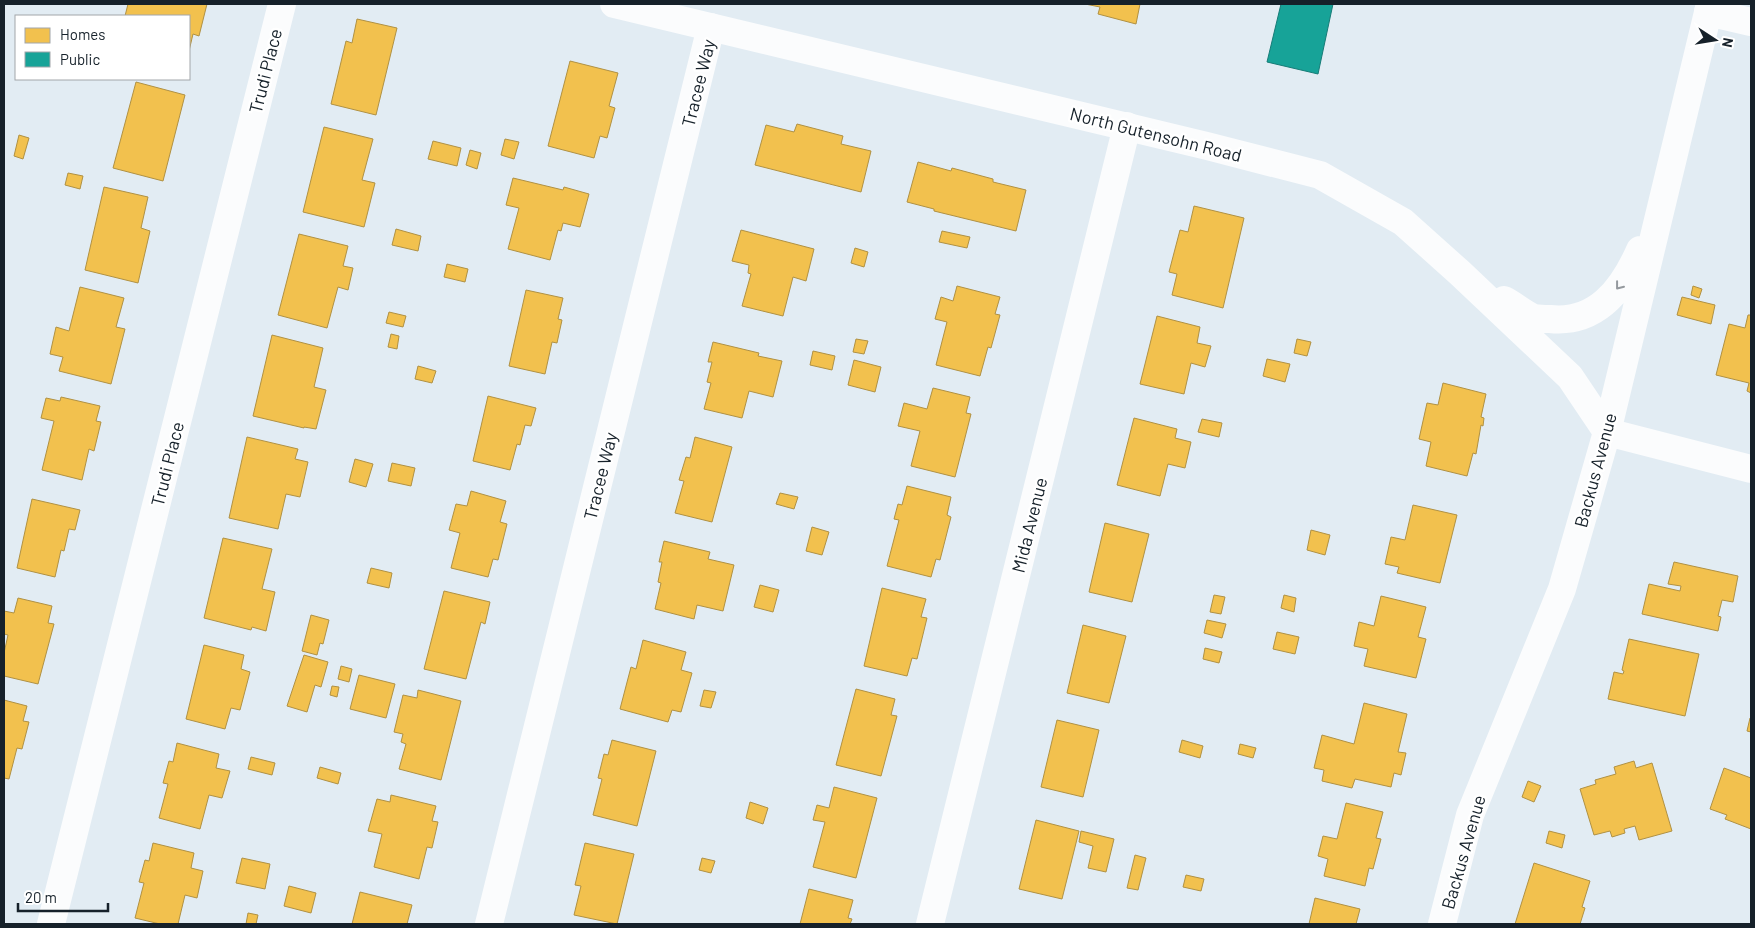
<svg xmlns="http://www.w3.org/2000/svg" width="1755" height="928" viewBox="0 0 1755 928" font-family="Barlow,sans-serif">
  <style>
    .homes { fill: #f2c14e; stroke: #b09143 }
    .public { fill: #17a398; stroke: #177c77 }
    .lines { fill: none; stroke-linecap: round; stroke-linejoin: round }
    .minor { stroke: #fbfcfd; stroke-width: 28 }
    .tertiary { stroke: #fbfcfd; stroke-width: 28 }
    .oneway { stroke: #94999e }
    .labels { text-anchor: middle; dominant-baseline: central; stroke-width: 5; stroke-linejoin: round; paint-order: stroke }
    .street-label { font-size: 18px; fill: #16212a; stroke: #fff }
  </style>
  <rect width="100%" height="100%" fill="#e2ecf3"/>
  <path class="homes" d="M128,4H207L199,36L193,34L189,51V16H125Z
    M1085,4H1140L1136,24L1098,14L1100,7Z
    M357,19L397,28L376,115L331,104L346,41L352,43Z
    M570,61L618,73L609,106L615,108L607,138L600,136L594,158L548,146Z
    M136,82L185,95L163,181L113,168Z
    M797,124L843,136L841,144L871,151L861,192L755,165L766,125L794,132Z
    M324,127L373,139L362,180L375,183L364,227L303,212Z
    M19,135L29,138L23,159L14,156Z
    M505,139L519,142L514,159L501,155Z
    M433,141L461,148L457,166L428,159Z
    M470,150L481,153L477,169L466,165Z
    M918,162L951,171L952,168L993,179V182L1026,190L1016,231L934,211V209L907,202Z
    M68,173L83,176L80,189L65,185Z
    M513,178L563,190L564,187L589,194L580,227L563,223L561,231L558,230L550,260L508,249L519,208L506,205Z
    M104,187L148,197L141,228L150,231L138,283L85,270Z
    M1194,206L1244,218L1223,308L1172,295L1177,274L1169,272L1180,230L1188,232Z
    M396,229L421,236L418,251L392,245Z
    M741,230L814,249L806,281L793,277L783,316L742,306L751,274L748,273L749,265L732,261Z
    M942,231L970,237L967,248L939,242Z
    M299,234L348,246L343,266L353,268L348,290L338,287L327,328L278,315Z
    M855,248L868,252L864,267L851,263Z
    M447,264L468,269L465,282L444,277Z
    M957,286L1000,297L995,314L1000,315L991,348L988,347L980,376L936,365L947,322L935,319L941,297L953,301Z
    M1693,286L1702,289L1699,298L1691,295Z
    M80,287L124,298L116,327L125,329L111,384L59,371L63,357L50,354L56,327L69,331Z
    M526,290L563,298L558,319L562,320L557,343L552,342L545,374L509,366Z
    M1682,297L1715,305L1711,324L1677,315Z
    M389,312L406,316L403,327L386,323Z
    M1748,315H1751V393L1747,391L1749,383L1716,375L1729,324L1745,328Z
    M1157,316L1200,327L1197,343L1211,346L1205,367L1191,363L1184,394L1140,384Z
    M391,334L399,336L397,349L388,347Z
    M272,335L323,348L314,387L326,390L316,429L304,427V428L253,416Z
    M856,339L868,341L864,354L853,352Z
    M1297,339L1311,342L1307,356L1294,353Z
    M713,342L759,353L758,356L782,361L773,397L749,391L742,418L704,409L711,383L707,382L712,362H708Z
    M813,351L835,356L832,370L810,365Z
    M1267,359L1290,364L1285,382L1263,376Z
    M854,360L881,367L875,392L848,385Z
    M418,366L436,371L432,383L415,379Z
    M1443,383L1486,394L1481,417L1484,418L1483,426L1481,425L1476,454L1473,453L1467,476L1426,466L1431,442L1419,439L1427,403L1438,405Z
    M933,388L970,397L966,413L971,414L955,477L911,466L920,431L898,426L904,403L927,409Z
    M488,396L536,408L531,426L525,425L520,445L517,444L510,470L473,461Z
    M61,397L100,406L96,421L101,422L94,451L89,449L82,480L42,470L54,421L41,418L46,398L60,401Z
    M1134,418L1177,429L1175,438L1191,442L1185,468L1168,464L1160,496L1117,485Z
    M1202,419L1222,423L1219,437L1198,432Z
    M247,437L298,449L295,459L308,462L300,497L286,494L278,529L229,518Z
    M695,437L732,447L712,522L675,513L684,481L679,480L686,457L690,458Z
    M355,459L373,464L366,487L349,482Z
    M392,463L415,468L411,486L388,481Z
    M907,486L951,497L947,515L951,517L940,560L936,559L931,577L887,566L899,520L894,519L898,504L902,505Z
    M471,491L506,501L500,522L507,524L498,560L493,559L488,577L451,568L460,533L449,530L456,504L467,506Z
    M780,493L798,497L794,509L776,504Z
    M32,499L80,510L75,530L69,529L64,551L61,550L55,577L17,568Z
    M1413,505L1457,515L1440,583L1397,573L1399,567L1385,564L1391,537L1405,540Z
    M1105,523L1149,534L1132,602L1089,592Z
    M812,527L829,532L822,555L806,551Z
    M1311,530L1330,535L1325,555L1307,550Z
    M223,538L272,549L262,589L275,592L266,631L252,627L251,630L204,618Z
    M664,541L710,552L708,559L734,565L723,611L697,605L694,619L655,609L661,583L658,582L662,562H659Z
    M1674,562L1738,576L1733,602L1722,600L1718,616L1721,617L1718,631L1642,614L1649,584L1680,591L1681,586L1668,584Z
    M371,568L392,573L389,588L367,583Z
    M760,585L779,590L773,612L754,607Z
    M882,588L926,599L921,617L927,618L917,659L912,658L907,676L864,666Z
    M444,591L490,602L485,624L481,622L466,679L424,669Z
    M1214,595L1225,597L1221,614L1210,612Z
    M1284,595L1296,598L1294,612L1281,608Z
    M1381,596L1426,607L1418,637L1426,639L1416,678L1364,666L1368,649L1354,646L1359,622L1374,626Z
    M18,598L52,606L48,623L54,624L38,684L4,676V653L8,635L4,634V611L14,613Z
    M311,615L329,620L323,644L320,643L317,655L302,651Z
    M1207,620L1226,624L1222,638L1204,633Z
    M1083,625L1126,636L1109,703L1067,693Z
    M1277,632L1299,637L1295,654L1273,649Z
    M1629,639L1699,654L1685,716L1608,699L1614,672L1623,674L1624,671L1622,670Z
    M643,640L686,652L681,670L692,673L681,712L672,710L668,722L620,709L631,667L636,669Z
    M204,645L244,655L241,669L250,672L240,710L231,708L225,729L186,719Z
    M1205,648L1222,652L1219,663L1203,659Z
    M304,655L328,662L321,687L315,685L307,712L287,706Z
    M341,666L352,669L349,682L338,679Z
    M359,675L395,684L386,718L350,709Z
    M332,686L339,687L337,697L330,695Z
    M856,689L895,699L891,715L897,716L881,776L836,765Z
    M418,690L461,701L441,780L399,769L406,744L401,742L403,734L394,732L403,695L417,698Z
    M704,690L716,692L711,708L700,706Z
    M4,700L27,706L23,721L29,722L22,749L17,748L9,779L4,778Z
    M1364,703L1407,714L1398,752L1406,753L1401,775L1394,773L1391,787L1355,779L1352,788L1322,781L1324,770L1314,768L1322,735L1354,744Z
    M1750,718H1751V732L1747,731Z
    M1057,720L1099,730L1083,797L1041,787Z
    M612,740L656,751L637,826L593,815L602,779L598,778L604,754L608,755Z
    M1182,740L1203,746L1200,758L1179,752Z
    M177,743L219,754L216,768L230,771L222,798L209,795L200,829L159,818L168,784L163,783L169,761L173,762Z
    M1240,744L1256,748L1253,758L1238,754Z
    M251,757L275,763L272,775L248,769Z
    M1634,761L1636,768L1652,763L1672,831L1639,840L1635,826L1624,829L1625,833L1612,837L1610,831L1594,835L1580,789L1596,784L1595,780L1616,774L1614,767Z
    M320,767L341,773L338,784L317,778Z
    M1724,768L1751,778V829L1725,819L1727,815L1710,809Z
    M1528,781L1541,786L1534,802L1522,797Z
    M834,787L877,798L856,878L813,867L825,822L813,820L817,805L829,808Z
    M391,795L436,806L432,821L438,822L432,848L427,847L419,879L374,867L382,834L368,831L377,799L390,802Z
    M750,802L768,808L763,824L746,818Z
    M1346,803L1383,812L1376,838L1381,839L1373,869L1369,868L1365,886L1324,876L1328,859L1318,856L1323,836L1337,839Z
    M1036,820L1079,831L1062,899L1019,889Z
    M1081,831L1114,839L1106,872L1088,868L1093,846L1079,842Z
    M1549,831L1565,835L1562,848L1546,843Z
    M153,843L194,853L191,868L203,871L197,898L185,895L178,924H160L135,918L144,883L139,882L145,860L149,861Z
    M585,843L634,854L617,924L574,915L581,886L575,885Z
    M1135,855L1146,858L1138,890L1127,888Z
    M242,858L270,864L265,889L236,883Z
    M702,858L715,861L711,873L699,870Z
    M1534,863L1590,881L1582,907L1585,908L1580,924H1515Z
    M1186,875L1204,879L1201,891L1183,887Z
    M289,886L316,893L311,913L284,906Z
    M809,889L853,900L848,918L852,919L850,924H800Z
    M360,892L412,905L407,924H352Z
    M1315,898L1360,909L1356,924H1309Z
    M248,913L258,915L256,924H246Z"/>
  <path class="public" d="M1281,4H1333L1318,74L1267,62Z"/>
  <g class="lines">
    <path class="minor" d="M1708,12L1751,22
      M51,924L282,4
      M489,924L711,27
      M930,924L1127,126"/>
    <path class="tertiary" d="M614,4L1207,146L1320,175L1403,222L1460,273L1570,377L1607,432
      M1504,300C1514,305 1524,314 1534,318C1539,319 1545,319 1550,319C1597,324 1623,289 1640,250
      M1607,432L1751,469
      M1442,924L1470,815L1562,589L1607,432L1710,4"/>
  </g>
  <defs><path id="oneway-chevron" d="M-2-3.5L2.5 0L-2 3.5" fill="none" stroke-width="1.6" stroke-linecap="round" stroke-linejoin="round" transform="scale(1.25)"/></defs>
  <use class="oneway" href="#oneway-chevron" transform="translate(1619 286) rotate(128)"/>
  <g class="labels">
    <g class="street-label">
      <text transform="translate(265 71) rotate(-76)">Trudi Place</text>
      <text transform="translate(698 83) rotate(-76)">Tracee Way</text>
      <text transform="translate(1156 134) rotate(14)">North Gutensohn Road</text>
      <text transform="translate(167 464) rotate(-76)">Trudi Place</text>
      <text transform="translate(1595 470) rotate(-75)">Backus Avenue</text>
      <text transform="translate(600 476) rotate(-76)">Tracee Way</text>
      <text transform="translate(1029 525) rotate(-76)">Mida Avenue</text>
      <text transform="translate(1463 852) rotate(-74)">Backus Avenue</text>
    </g>
  </g>
  <rect width="1755" height="928" fill="none" stroke="#16212a" stroke-width="10"/>
  <rect x="15" y="15" width="175" height="65" fill="#ffffff" stroke="#a2a6aa"/>
  <rect x="25" y="28" width="25" height="15" fill="#f2c14e" stroke="#a2a6aa"/>
  <text x="60" y="40" font-size="15" fill="#16212a">Homes</text>
  <rect x="25" y="52" width="25" height="15" fill="#17a398" stroke="#a2a6aa"/>
  <text x="60" y="65" font-size="15" fill="#16212a">Public</text>
  <g transform="translate(1715 40) rotate(102)" stroke="#ffffff" stroke-width="4" paint-order="stroke">
  <path d="M0-4L9 19L0 12L-9 19Z" fill="#16212a"/>
  <text y="-8" font-size="14" font-weight="bold" text-anchor="middle" fill="#16212a">N</text>
  </g>
  <path d="M18 903v8h90v-8" fill="none" stroke="#16212a" stroke-width="2.5"/>
  <text x="25" y="903" font-size="15" fill="#16212a" stroke="#ffffff" stroke-width="4" paint-order="stroke">20 m</text>
</svg>
